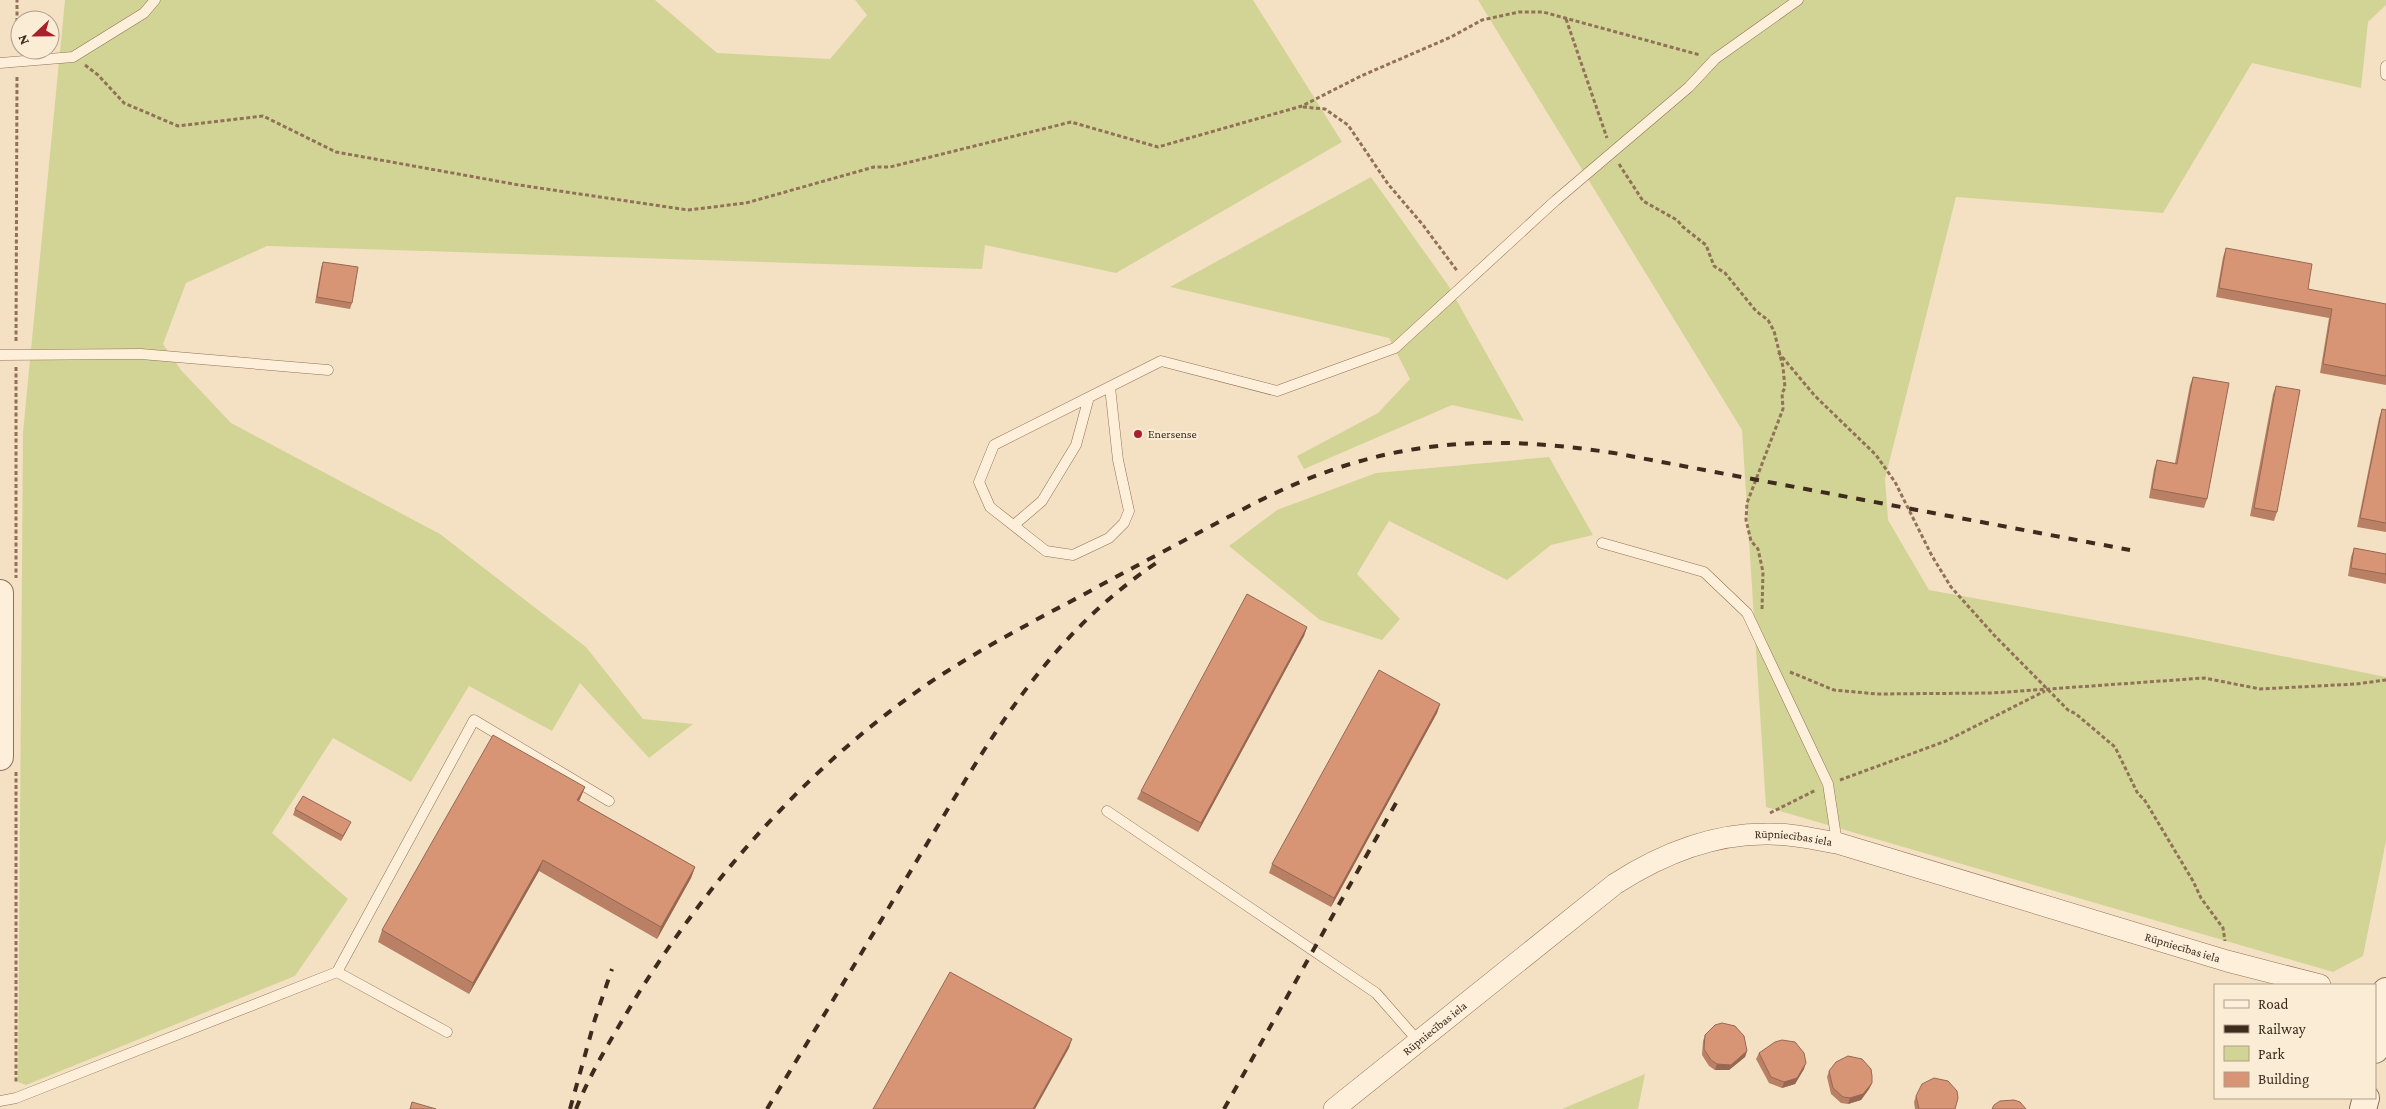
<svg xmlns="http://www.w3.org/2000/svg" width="2386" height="1109" viewBox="0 0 2386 1109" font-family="'Crimson Pro',serif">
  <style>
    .green { fill: #d2d496 }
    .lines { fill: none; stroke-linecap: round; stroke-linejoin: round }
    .service-casing { stroke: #917157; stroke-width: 11 }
    .minor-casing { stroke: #917157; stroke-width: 22 }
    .tertiary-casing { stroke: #917157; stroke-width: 28 }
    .path { stroke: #917157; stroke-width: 3; stroke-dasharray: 4 2.5; stroke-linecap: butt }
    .service { stroke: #fdefd9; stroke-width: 10 }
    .minor { stroke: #fdefd9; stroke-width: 21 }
    .tertiary { stroke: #fdefd9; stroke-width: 26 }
    .rail { stroke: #3f2b1d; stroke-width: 4; stroke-dasharray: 9 9; stroke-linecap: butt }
    .wall { fill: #b98065 }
    .shaded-wall { fill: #966852 }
    .building { fill: #d79575; stroke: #966852 }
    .poi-dot { fill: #a91f2c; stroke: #faecd5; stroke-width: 2 }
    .labels { text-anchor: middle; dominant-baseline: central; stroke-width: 4; stroke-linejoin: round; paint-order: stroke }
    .poi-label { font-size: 12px; fill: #3f2b1d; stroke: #faecd5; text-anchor: start }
    .street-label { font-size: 12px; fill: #3f2b1d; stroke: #faecd5 }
  </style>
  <rect width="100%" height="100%" fill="#f4e1c4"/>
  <path class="green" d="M65,0H655L717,53L830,59L867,15L855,0H1253L1342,142L1116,273L985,245L982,269L267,246L186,283L163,344L181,370L231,423L440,534L586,647L643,719L693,724L649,758L580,683L552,731L469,686L411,782L333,738L272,833L348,899L295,976L26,1085L18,1082L23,432Z
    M1478,0H2386V5L2368,22L2361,88L2252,63L2163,213L1956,197L1885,479L1888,520L1929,590L2183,636L2386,677V841L2363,956L2333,972L1766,807L1742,430Z
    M1371,177L1448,285L1524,421L1452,405L1304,469L1297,456L1378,413L1410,379L1389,338L1170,287Z
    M1549,457L1593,535L1551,545L1507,580L1389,521L1357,574L1400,619L1382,640L1320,620L1229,546L1277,510L1376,473Z
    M1645,1074L1638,1109H1562Z"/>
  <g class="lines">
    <g class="service-casing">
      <path id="service" d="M0,63L73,57L144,13L155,0
        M2386,66V75
        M0,355L141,354L328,370
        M1110,387L1118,460L1129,511L1124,523L1109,538L1073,555L1046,551L990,507L979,482L994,445L1161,361L1277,391L1395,348L1555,201L1689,87L1715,59L1798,0
        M1014,525L1042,501L1076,445L1089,397
        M1602,543L1704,572L1747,613L1828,784L1837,843
        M1107,811L1376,993L1419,1042
        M337,972L447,1032
        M0,1101L16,1098L337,972L474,720L609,801"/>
    </g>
    <g class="minor-casing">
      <g id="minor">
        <path id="s1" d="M1334,1109L1615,884C1660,855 1710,834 1765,834C1789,833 1813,839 1837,843L2227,961L2320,985"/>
      </g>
    </g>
    <g class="tertiary-casing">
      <path id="tertiary" d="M0,593V757
        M2375,1050L2386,991
        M2363,1109L2366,1098"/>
    </g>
    <path class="path" d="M1566,19L1607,138
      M17,48V0
      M85,65L98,75L124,103L178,126L263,116L336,152L519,185L688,210L746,203L874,167H890L1071,122L1158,147L1302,106L1361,76L1451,37L1482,20L1519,12H1543L1700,55
      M1303,107L1325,109L1348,125L1388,184L1423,225L1458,272
      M1619,164L1643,201L1677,220L1683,227L1706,245L1714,266L1725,273L1756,311L1768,320L1774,331L1783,367L1785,388L1782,393L1783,409L1747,503L1746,520L1751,541L1758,549L1763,572L1762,609
      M16,341L17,75
      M1778,352L1815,396L1876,455L1895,482L1932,556L1951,587L1994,635L2068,710L2076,714L2115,747L2138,794L2144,799L2193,881L2201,898L2223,928L2225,941
      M16,367V578
      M1790,672L1834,690L1877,694L1992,693L2204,678L2260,689L2356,684L2386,680
      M16,772V1083
      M1840,780L1946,741L2045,691
      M1770,813L1816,790"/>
    <use href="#service" class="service"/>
    <use href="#minor" class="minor"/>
    <use href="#tertiary" class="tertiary"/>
    <path class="rail" d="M570,1109L595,1019L612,969
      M576,1109C592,1069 616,1031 638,994C714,873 811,764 929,683C977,651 1028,624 1079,597C1136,566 1194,535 1251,505C1375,441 1478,432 1614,453L2130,550
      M767,1109C818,1025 869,941 919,857C990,740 1044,637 1162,559
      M1224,1109L1396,803"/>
  </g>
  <path class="wall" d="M2226,248L2308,289L2386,304V385L2320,373L2329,318L2216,297L2223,257Z
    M323,262L352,303L350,309L315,303L321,268Z
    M2193,377L2207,499L2204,508L2149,498L2154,469L2157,460L2175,463L2190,385Z
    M2276,386L2277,512L2274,521L2250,516L2273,394Z
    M2382,409L2386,410V532L2357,527L2379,418Z
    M2354,548L2386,554V584L2348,576L2351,557Z
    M1307,627L1304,636L1198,832L1137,799L1141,791Z
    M1440,704L1437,713L1331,907L1269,873L1272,864Z
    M585,787L579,801L695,867L691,878L657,939L539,871L469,994L378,942L382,930Z
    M295,809L348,828L341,841L293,815Z
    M1705,1035L1747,1051L1745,1057L1729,1070H1715L1709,1066L1702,1055L1703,1041Z
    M1759,1053L1804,1069L1795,1084L1782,1088L1769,1083L1756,1059Z
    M1829,1071L1872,1083L1869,1089L1861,1100L1848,1104L1841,1103L1831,1094L1827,1077Z
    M1916,1096L1955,1109H1915L1914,1102Z"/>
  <path class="shaded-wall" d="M1307,627L1304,636L1198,832L1201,823Z
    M1440,704L1437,713L1331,907L1334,898Z
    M585,787L580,799L573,811L577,800Z
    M351,822L348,828L341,841L343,836Z
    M543,860L539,871L469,994L473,983Z
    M695,867L691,878L657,939L661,927Z
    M1072,1039L1069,1048L1035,1109H1033Z
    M1747,1051L1745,1057L1729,1070H1715L1717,1064Z
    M1806,1063L1804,1069L1795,1084L1782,1088L1784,1082Z
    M1872,1083L1869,1089L1861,1100L1848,1104L1850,1098Z"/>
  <path class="building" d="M2226,248L2312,264L2308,289L2386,304V376L2323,364L2332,309L2219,288Z
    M323,262L358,267L352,303L317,297Z
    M2193,377L2229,383L2207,499L2152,489L2157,460L2177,464Z
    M2276,386L2300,390L2277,512L2254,508Z
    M2382,409L2386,410V523L2360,518Z
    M2354,548L2386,554V574L2351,568Z
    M1247,594L1307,627L1201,823L1141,791Z
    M1379,670L1440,704L1334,898L1272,864Z
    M493,735L585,787L577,800L695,867L661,927L543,860L473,983L382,930Z
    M303,796L351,822L343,836L295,809Z
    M950,972L1072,1039L1033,1109H873Z
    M1722,1023L1735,1026L1744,1036L1747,1051L1731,1065L1717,1064L1711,1060L1704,1049L1705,1035L1715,1025Z
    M1782,1040L1795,1042L1804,1053L1806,1063L1797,1078L1784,1082L1771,1077L1759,1053L1775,1042Z
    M1848,1056L1862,1059L1871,1069L1872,1076V1083L1863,1094L1850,1098L1843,1097L1833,1088L1829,1071L1836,1062Z
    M1934,1078L1948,1081L1957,1091L1958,1098L1955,1109H1919L1916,1096L1922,1084Z
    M2014,1100L2020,1102L2026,1109H1992L1994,1105L2000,1101Z
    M412,1102L436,1109H410Z"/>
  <circle class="poi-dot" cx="1138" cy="434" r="5"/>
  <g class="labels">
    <g class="poi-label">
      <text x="1148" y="434">Enersense</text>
    </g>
    <g class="street-label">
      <text stroke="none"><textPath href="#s1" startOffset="549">Rūpniecības iela</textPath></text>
      <text stroke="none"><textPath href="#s1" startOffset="954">Rūpniecības iela</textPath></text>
      <text stroke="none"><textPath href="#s1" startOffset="129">Rūpniecības iela</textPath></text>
    </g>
  </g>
  <rect x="2214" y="984" width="162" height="115" fill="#faecd5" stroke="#af9f8b"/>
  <rect x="2224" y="1000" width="25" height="8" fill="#fdefd9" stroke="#af9f8b"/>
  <text x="2258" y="1009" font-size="15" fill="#3f2b1d">Road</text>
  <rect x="2224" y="1025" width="25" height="8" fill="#3f2b1d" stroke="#af9f8b"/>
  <text x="2258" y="1034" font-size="15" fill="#3f2b1d">Railway</text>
  <rect x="2224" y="1046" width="25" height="15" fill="#d2d496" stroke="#af9f8b"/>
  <text x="2258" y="1059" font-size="15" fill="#3f2b1d">Park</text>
  <rect x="2224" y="1072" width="25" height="15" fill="#d79575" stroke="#af9f8b"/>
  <text x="2258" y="1084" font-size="15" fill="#3f2b1d">Building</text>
  <g transform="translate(35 35) rotate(248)"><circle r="24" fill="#faecd5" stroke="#af9f8b"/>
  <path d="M0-4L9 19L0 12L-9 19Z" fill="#a91f2c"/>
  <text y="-8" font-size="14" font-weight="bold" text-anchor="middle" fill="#3f2b1d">N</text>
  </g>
</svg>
